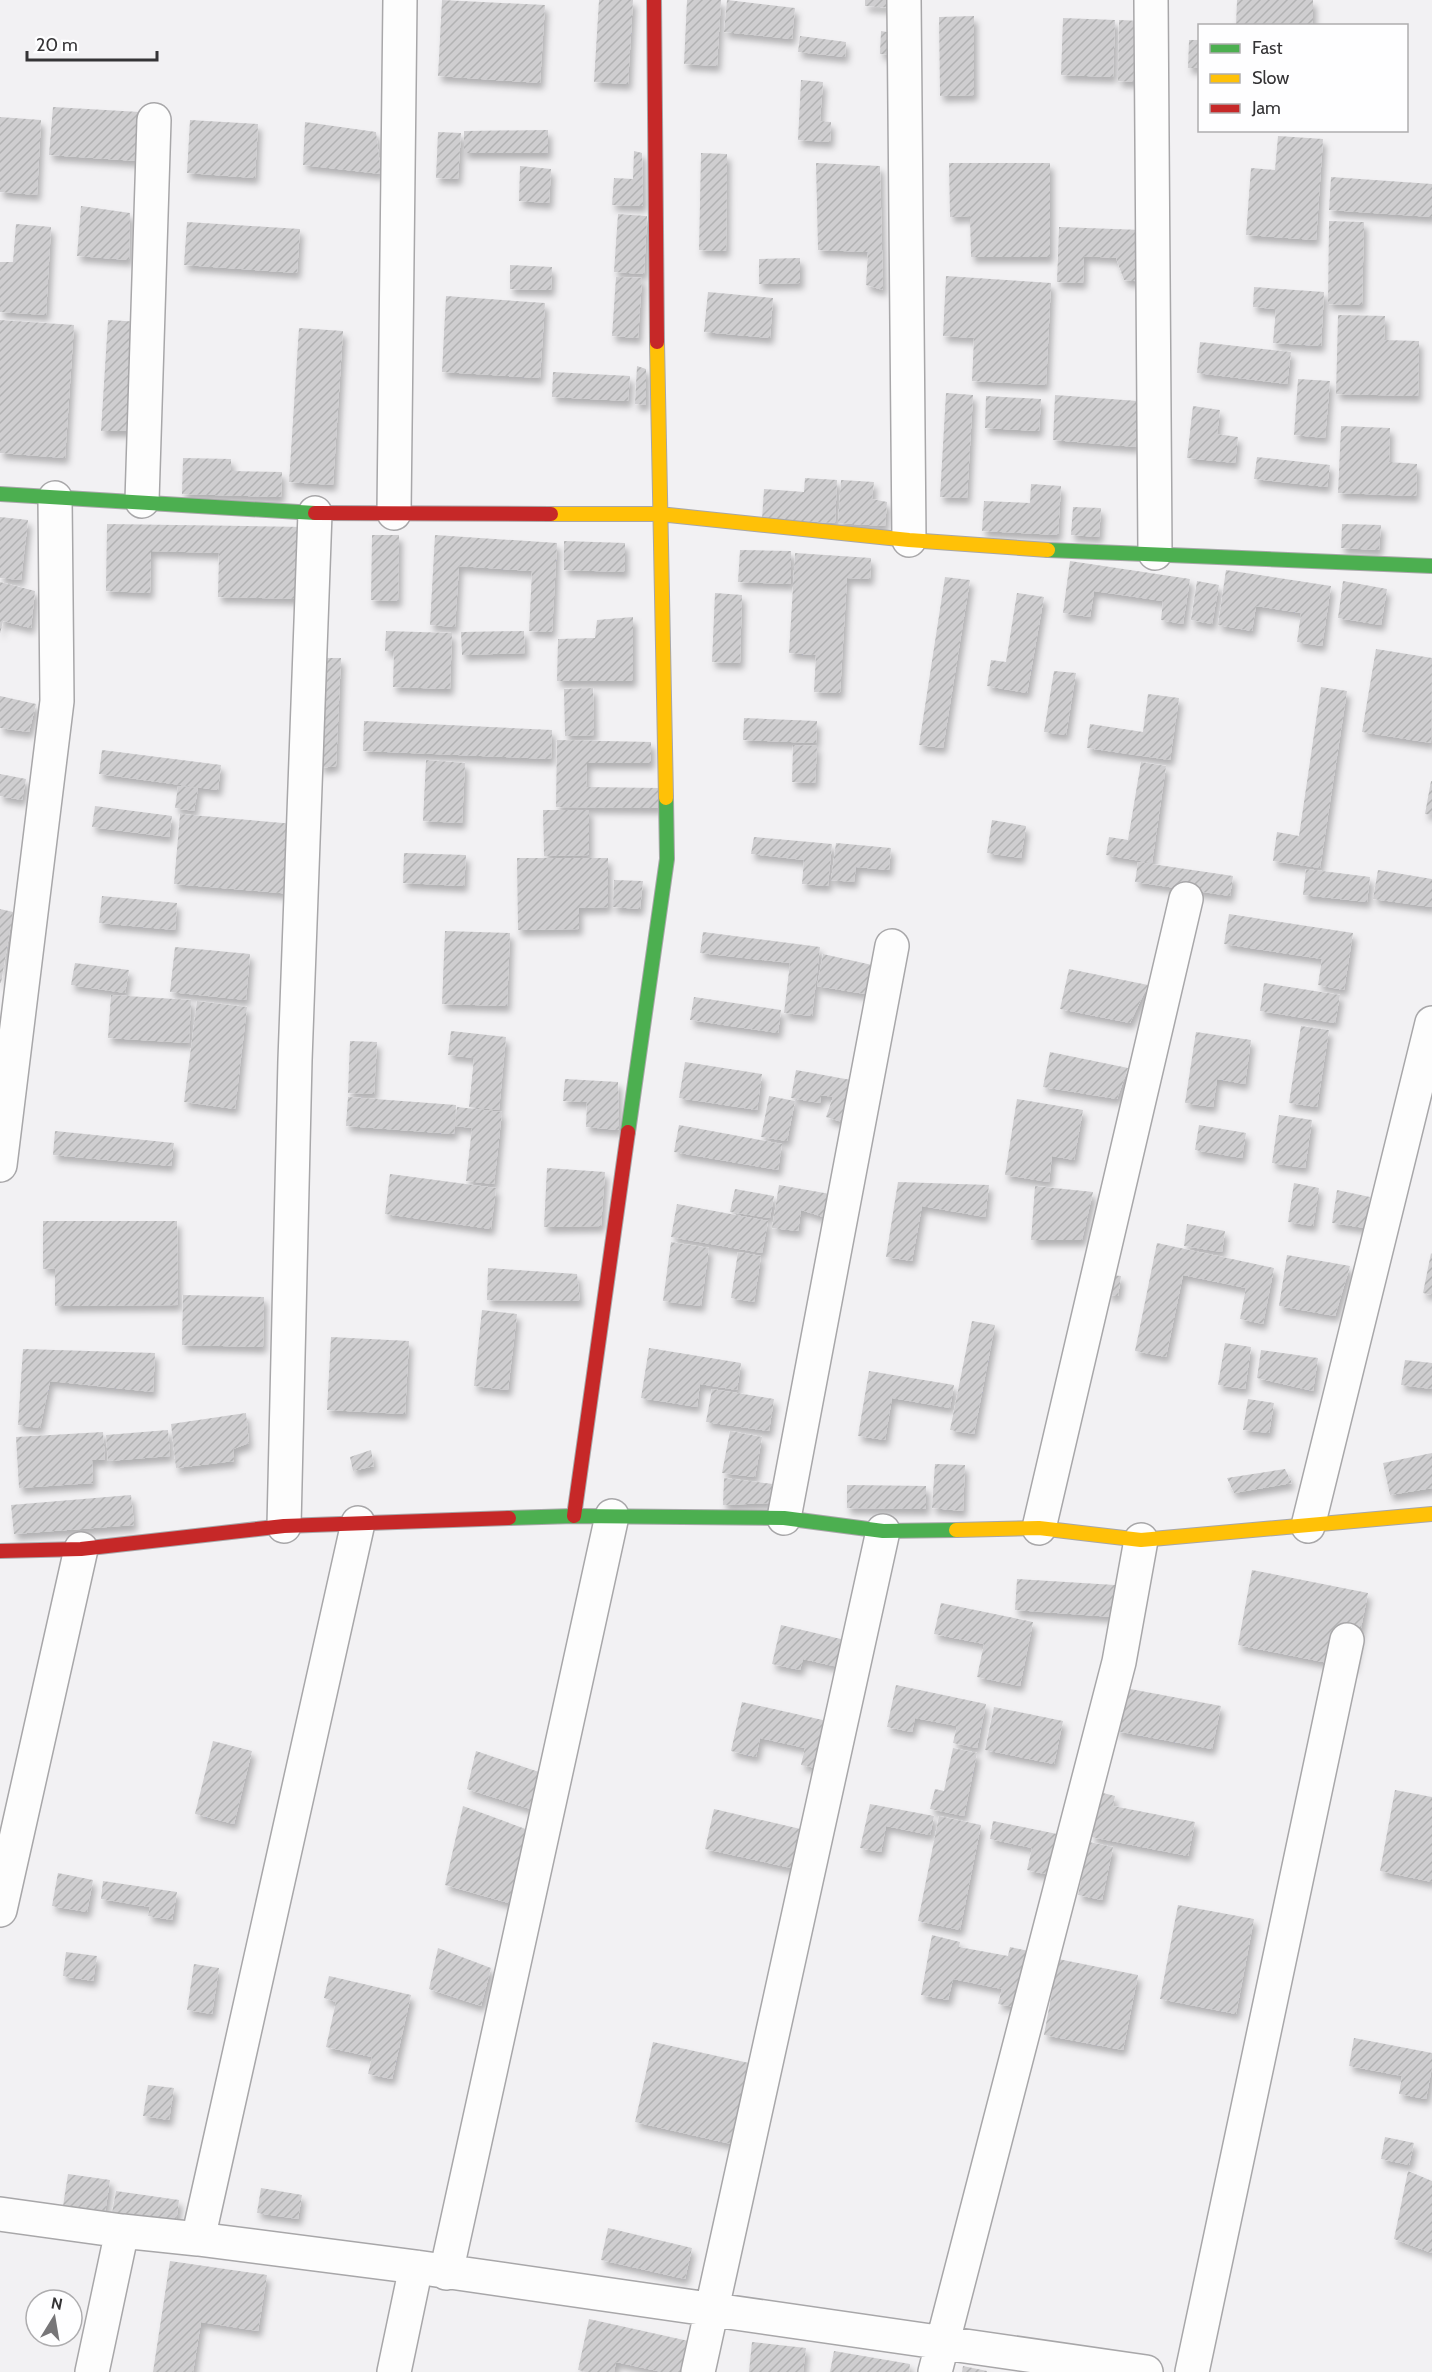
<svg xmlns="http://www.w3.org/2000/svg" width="1432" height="2372" viewBox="0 0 1432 2372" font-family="Cabin,sans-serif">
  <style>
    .building { fill: url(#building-hatch); filter: url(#shadow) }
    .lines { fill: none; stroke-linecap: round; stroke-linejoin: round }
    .street-casing { stroke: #a8a7a9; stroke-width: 36 }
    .fast-casing { stroke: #a8a7a9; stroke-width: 16 }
    .slow-casing { stroke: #a8a7a9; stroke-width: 16 }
    .jam-casing { stroke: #a8a7a9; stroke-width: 16 }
    .street { stroke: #fdfdfd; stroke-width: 33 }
    .fast { stroke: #4caf50; stroke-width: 14 }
    .slow { stroke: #ffc107; stroke-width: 14 }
    .jam { stroke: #c62828; stroke-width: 14 }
  </style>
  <defs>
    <pattern id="building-hatch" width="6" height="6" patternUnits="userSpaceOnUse" patternTransform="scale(1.5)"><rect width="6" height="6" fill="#cfced0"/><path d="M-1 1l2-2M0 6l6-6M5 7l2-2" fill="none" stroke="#b2b2b3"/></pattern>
    <filter id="shadow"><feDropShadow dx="3.5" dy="6" stdDeviation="3" flood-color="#0004"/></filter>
  </defs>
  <rect width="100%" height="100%" fill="#f2f1f3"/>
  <path class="building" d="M442,0L545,5L540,83L438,76Z
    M599,0H633L628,84L594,82Z
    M687,0H721L717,66L684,64Z
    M727,0L795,8L792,39L724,32Z
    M865,0H895V8L865,6Z
    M1237,0H1313V26H1236Z
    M974,16V95L940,96L939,17Z
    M1063,18L1115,20L1113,77L1061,75Z
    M1119,20L1141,21V82L1118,81Z
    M881,31L893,33L892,55L880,54Z
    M800,36L846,42L845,57L798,52Z
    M1189,40H1200V68H1188Z
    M801,80L823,82L820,121L831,122L830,142L798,140Z
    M53,107L140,112L137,161L49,155Z
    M0,117L41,120L37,195L0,192Z
    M190,120L258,124L255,178L187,173Z
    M305,122L376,132L381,174L303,165Z
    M548,130V153H464V131Z
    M438,132L461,133L458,179L436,178Z
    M1278,136L1323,139L1316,240L1246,235L1251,168L1275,170Z
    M634,151L642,153L643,206L612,205L614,178L633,179Z
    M701,153L727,154L726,251L699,250Z
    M816,163L880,166L883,290L866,285L868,252L818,250Z
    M949,163H1050V257H971L970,216L950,217Z
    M520,166L551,169L549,203L519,201Z
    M1331,177L1432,184V217L1329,210Z
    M81,206L130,213L129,260L77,256Z
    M618,214L647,216L644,274L614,272Z
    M1329,221L1364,222L1362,305L1328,304Z
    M187,222L300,229L297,273L184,265Z
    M16,224L51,227L46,315L0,312V262H13Z
    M1059,227L1142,230L1145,282L1124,280L1116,258L1084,256L1083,283L1057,282Z
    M800,258V283L759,284V259Z
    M510,265L552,267L551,290L510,289Z
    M946,276L1051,283L1046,385L972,381L974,338L943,336Z
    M616,277L642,278L638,338L612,336Z
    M1254,287L1324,292L1321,346L1273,343L1276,309L1253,307Z
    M708,292L773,298L770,338L704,332Z
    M446,296L545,303L540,378L442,372Z
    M1338,315L1385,316L1384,340L1419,341L1418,396L1336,394Z
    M0,320L74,325L65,458L0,453Z
    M108,320L141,322L133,431H101Z
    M299,328L343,331L333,485L289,482Z
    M1200,342L1291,352L1287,384L1197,373Z
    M637,366L646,369V405L635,404Z
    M553,372L630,376L628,401L552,397Z
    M1298,379L1330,381L1325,438L1294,435Z
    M946,393L973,395L967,498L940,497Z
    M1055,395L1138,401L1136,447L1053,440Z
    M986,396L1041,399L1039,431L985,428Z
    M1193,406L1220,410L1217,434L1238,437L1235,463L1187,458Z
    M1341,426L1390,428L1389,462L1417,464L1416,496L1338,493Z
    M1257,457L1330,465L1327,487L1254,479Z
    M183,458L231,459V471L282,472L281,497L182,494Z
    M805,478L837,480L835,523L762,519L764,489L804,492Z
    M841,480L874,482L872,499L887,502L885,526L838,523Z
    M1031,484L1061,486L1058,535L982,531L984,501L1030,503Z
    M1073,507L1101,508L1099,537L1071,535Z
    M0,517L28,520L21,580L0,578Z
    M107,524L306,527L304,599L218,597L219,553L151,551L150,593L106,591Z
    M1342,524L1381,525L1379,550L1341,548Z
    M372,535H399L398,601L371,600Z
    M435,535L557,543L552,632L529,631L532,571L459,566L455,627L430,625Z
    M564,541L625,543V572L564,570Z
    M740,550L791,551V584L738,582Z
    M795,553L871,558L870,579L847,578L840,693L814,692L816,655L789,653Z
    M1070,561L1190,579L1183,624L1161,620L1163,601L1094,591L1090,617L1063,613Z
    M1226,570L1331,586L1322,646L1297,642L1301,613L1256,606L1252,631L1218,625Z
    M945,577L970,580L943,748L919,745Z
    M1197,581L1219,585L1212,624L1191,620Z
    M1343,581L1387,589L1381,625L1338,618Z
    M0,582L35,591L31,628L3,621L0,634Z
    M715,593L742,595L740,663L712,662Z
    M1017,593L1044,597L1027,693L987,686L991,660L1006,662Z
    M633,617V681H557L558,639L595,638L597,620Z
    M386,631L452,633L450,689L393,687L394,651H385Z
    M524,631L525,653L462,655L461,632Z
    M1376,649L1432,658L1431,743L1362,732Z
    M323,658H341L336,766L320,768Z
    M1054,671L1076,673L1066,735L1044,732Z
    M1321,687L1347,691L1320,868L1273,861L1277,832L1299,836Z
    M593,688L594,735L565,736L564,689Z
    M1148,694L1179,698L1170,760L1087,748L1090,724L1143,732Z
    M0,696L36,704L29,732L0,728Z
    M744,718L817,721L816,743L743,740Z
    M364,721L552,730L551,759L363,751Z
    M557,740L651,742V763H587L586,787L659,788V808L556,807Z
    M793,745L817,746L815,783L792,782Z
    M102,750L221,765L218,790L99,774Z
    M426,760L465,763L462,823L423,821Z
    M1141,762L1166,766L1152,863L1106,855L1109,837L1128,840Z
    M0,774L26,779L22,800L0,796Z
    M1431,781H1432V815L1425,814Z
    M178,786L198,788L194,811L175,808Z
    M95,806L172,816L169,837L92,827Z
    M543,810H589V855L544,856Z
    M180,814L294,824L292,894L174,884Z
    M992,820L1026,826L1021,858L987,853Z
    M754,837L832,844L828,886L802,884L804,860L751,854Z
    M836,843L891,848L889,870L856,867L854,882L831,880Z
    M404,853L466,855L464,886L403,883Z
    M517,858H608V907L579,908V929L518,930Z
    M1138,862L1233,876L1230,896L1135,882Z
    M1306,869L1370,877L1367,902L1303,895Z
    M1378,870L1432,879V907L1373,899Z
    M614,880L643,881L640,909L613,907Z
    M102,896L177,903L175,930L99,923Z
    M0,909L13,912L1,983H0Z
    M1229,914L1353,933L1344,990L1318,985L1322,959L1224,944Z
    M445,931L510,933L507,1006L442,1004Z
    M703,932L820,947L812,1016L784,1013L790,963L700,953Z
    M175,947L250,954L246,1000L170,992Z
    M823,954L872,965L865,994L817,986Z
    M75,963L129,970L125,993L71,985Z
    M1069,969L1148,985L1130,1023L1060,1009Z
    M1264,983L1340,995L1335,1023L1260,1011Z
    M111,995L191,1000L189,1043L108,1038Z
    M694,997L781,1010L778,1033L690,1020Z
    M197,1001L247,1007L235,1109L184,1102Z
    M1301,1026L1329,1030L1317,1107L1289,1103Z
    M451,1031L506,1037L499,1110L469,1107L474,1058L448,1055Z
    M1196,1032L1251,1040L1245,1084L1217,1079L1213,1107L1185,1103Z
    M350,1041L377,1042L374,1094L348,1093Z
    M1050,1052L1128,1068L1117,1099L1043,1087Z
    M685,1062L762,1074L757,1110L679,1098Z
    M796,1070L851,1080L842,1122L826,1117L833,1097L821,1095L820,1103L791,1098Z
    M565,1079L618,1082L619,1130L586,1127L587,1102L563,1101Z
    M769,1096L795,1101L787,1141L761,1137Z
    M348,1097L456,1105L454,1134L346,1126Z
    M1017,1099L1083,1110L1074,1160L1052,1156L1049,1182L1005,1175Z
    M457,1107L502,1112L494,1184L466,1181L472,1128L455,1126Z
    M1279,1115L1312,1120L1305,1168L1272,1163Z
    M679,1125L782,1144L778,1170L674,1152Z
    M1199,1125L1246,1133L1242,1158L1195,1150Z
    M55,1131L174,1143L171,1166L53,1155Z
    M547,1168L605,1172L601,1226L544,1227Z
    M390,1174L496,1188L491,1229L385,1214Z
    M898,1182L989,1185L985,1217L922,1206L912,1261L886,1257Z
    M1294,1183L1319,1188L1313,1226L1288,1222Z
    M779,1185L830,1194L823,1217L801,1210L798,1231L772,1228Z
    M1035,1186L1093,1192L1082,1240H1031Z
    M735,1189L774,1196L770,1218L730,1212Z
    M1337,1190L1370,1197L1365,1228L1332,1223Z
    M677,1204L768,1221L762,1253L671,1237Z
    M43,1221H177L178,1305L55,1306V1268L43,1269Z
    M1187,1224L1225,1231L1222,1252L1184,1246Z
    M671,1242L709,1248L701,1306L663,1301Z
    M1157,1243L1274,1268L1263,1324L1240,1319L1246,1288L1183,1275L1166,1357L1135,1351Z
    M738,1252L761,1256L754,1302L731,1298Z
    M1431,1253L1432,1254V1295L1423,1293Z
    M1287,1255L1350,1266L1335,1316L1279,1306Z
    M488,1268L577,1274L580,1301L487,1300Z
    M1111,1275L1121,1276L1118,1296L1107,1295Z
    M183,1295L264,1297L263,1347L182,1345Z
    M482,1310L517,1314L508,1390L474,1386Z
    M972,1321L995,1325L974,1434L950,1430Z
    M331,1337L409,1341L405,1414L327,1410Z
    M1225,1343L1251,1347L1245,1389L1218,1385Z
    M649,1348L741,1363L737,1390L700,1384L697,1407L641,1398Z
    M23,1349L155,1353L153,1392L50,1381L40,1428L18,1425Z
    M1261,1350L1318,1358L1313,1391L1257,1378Z
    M1405,1360L1432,1363V1389L1401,1385Z
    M869,1371L954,1385L950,1408L892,1398L885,1440L858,1436Z
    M712,1389L774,1399L769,1431L706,1422Z
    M1248,1399L1274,1403L1269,1433L1243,1430Z
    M246,1413L249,1443L233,1449L234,1461L176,1468L171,1424Z
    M168,1430L170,1456L108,1461L106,1435Z
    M730,1431L762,1437L755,1477L722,1473Z
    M103,1432L105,1460H92L93,1483L19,1488L16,1437Z
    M371,1450L374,1466L353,1471L350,1457Z
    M1432,1453V1488L1390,1495L1383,1463Z
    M935,1464L965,1465L963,1511L932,1508Z
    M1285,1469L1292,1483L1234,1493L1227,1478Z
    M724,1478L773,1484L770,1503L723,1505Z
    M847,1485L926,1486V1509L847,1508Z
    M131,1495L134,1525L14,1534L11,1505Z
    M1252,1570L1368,1593L1353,1668L1238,1645Z
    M1017,1579L1115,1585L1113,1617L1015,1610Z
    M941,1603L1033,1622L1020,1686L977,1677L984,1644L934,1634Z
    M781,1625L845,1640L838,1667L803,1659L800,1670L772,1664Z
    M896,1685L986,1704L977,1748L953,1743L957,1726L915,1718L912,1732L887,1727Z
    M1125,1688L1221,1706L1212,1749L1116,1731Z
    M742,1702L836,1723L825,1770L801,1765L805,1748L760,1738L756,1757L731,1751Z
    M994,1707L1063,1721L1054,1764L985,1750Z
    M213,1741L252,1751L234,1824L195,1814Z
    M953,1748L977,1753L964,1816L930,1809L935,1789L944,1791Z
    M476,1751L539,1772L537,1811L467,1789Z
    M1395,1790L1432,1797V1882L1380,1871Z
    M1099,1792L1115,1796L1113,1806L1195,1822L1188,1856L1091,1837Z
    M870,1804L934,1816L930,1835L886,1826L881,1852L860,1848Z
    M463,1806L531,1831L512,1904L445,1885Z
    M714,1809L809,1831L800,1870L705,1849Z
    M939,1816L981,1825L960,1930L918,1921Z
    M993,1821L1062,1835L1054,1876L1027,1870L1032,1848L990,1839Z
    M1089,1842L1113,1847L1102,1900L1078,1895Z
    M58,1873L93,1880L87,1912L52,1906Z
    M103,1881L177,1892L172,1920L148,1916L150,1907L101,1899Z
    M1178,1905L1254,1919L1236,2014L1160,1999Z
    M932,1935L960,1942L959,1947L1008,1956L1010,1947L1033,1952L1021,2008L998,2004L1002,1989L953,1979L948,2000L921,1995Z
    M438,1948L491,1968L481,2006L429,1989Z
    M66,1952L97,1956L93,1981L63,1976Z
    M1058,1959L1138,1975L1123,2050L1044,2035Z
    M194,1964L219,1968L212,2014L187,2010Z
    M329,1976L411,1995L392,2079L368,2074L372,2057L326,2047L336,2002L324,1998Z
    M1354,2038L1432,2053V2067L1426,2099L1399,2094L1402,2076L1349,2066Z
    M653,2042L749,2063L731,2144L635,2122Z
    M148,2085L174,2088L169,2120L143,2116Z
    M1385,2137L1414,2143L1409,2165L1381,2159Z
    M1408,2171L1432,2181V2253L1394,2239Z
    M68,2174L110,2180L105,2213L63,2206Z
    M261,2188L302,2195L298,2219L257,2213Z
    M116,2191L179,2200L176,2223L112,2213Z
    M608,2228L692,2248L685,2279L601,2260Z
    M170,2261L267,2275L258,2331L201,2322L193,2372H153Z
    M589,2319L693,2342L687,2372H662L616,2362L614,2372H588L578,2370Z
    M752,2342L806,2348L803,2372H749Z
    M834,2351L910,2364L909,2372H830Z
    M963,2366L987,2371V2372H962Z"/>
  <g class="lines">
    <g class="street-casing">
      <path id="street" d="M904,0L909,540
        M1151,0L1155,553
        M142,501L154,120
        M394,513L400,0
        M0,1165L57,701L55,498
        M784,1518L892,946
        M284,1526L295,1060L315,513
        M1308,1526L1432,1023
        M1039,1528L1186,899
        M0,1910L81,1549
        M0,2214L122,2231L198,2239L416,2267L1146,2372
        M198,2239L358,1523
        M446,2273L612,1516
        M92,2372L122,2231
        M394,2372L416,2267
        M698,2372L883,1531
        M935,2372L1119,1662L1141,1540
        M1192,2372L1347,1640"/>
    </g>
    <g class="fast-casing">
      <path id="fast" d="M0,494L315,513
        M1048,550L1432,566
        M628,1132L667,859L666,798
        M509,1518L574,1516L784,1518L883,1531L956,1530"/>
    </g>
    <g class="slow-casing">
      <path id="slow" d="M657,342L666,798
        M551,514H659L909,540L1048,550
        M956,1530L1039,1528L1141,1540L1432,1514"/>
    </g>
    <g class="jam-casing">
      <path id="jam" d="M654,0L657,342
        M315,513L551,514
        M574,1516L628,1132
        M0,1551L81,1549L284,1526L509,1518"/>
    </g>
    <use href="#street" class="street"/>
    <use href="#fast" class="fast"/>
    <use href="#slow" class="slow"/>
    <use href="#jam" class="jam"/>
  </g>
  <rect x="1198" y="24" width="210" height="108" fill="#fefeff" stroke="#aeadaf" stroke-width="1.5"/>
  <rect x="1210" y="44" width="30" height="9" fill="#4caf50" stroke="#aeadaf" stroke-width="1.5"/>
  <text x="1252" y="54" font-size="18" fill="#353436">Fast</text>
  <rect x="1210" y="74" width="30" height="9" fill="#ffc107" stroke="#aeadaf" stroke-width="1.5"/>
  <text x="1252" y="84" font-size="18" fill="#353436">Slow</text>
  <rect x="1210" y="104" width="30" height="9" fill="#c62828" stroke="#aeadaf" stroke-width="1.5"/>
  <text x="1252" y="114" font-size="18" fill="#353436">Jam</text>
  <g transform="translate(54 2318) rotate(11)"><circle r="28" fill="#fefeff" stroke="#aeadaf" stroke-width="1.5"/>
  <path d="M0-4.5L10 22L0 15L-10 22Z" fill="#777678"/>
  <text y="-9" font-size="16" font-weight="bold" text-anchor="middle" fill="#353436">N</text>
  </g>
  <path d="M27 51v9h130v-9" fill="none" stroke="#353436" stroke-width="3"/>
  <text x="36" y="51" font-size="18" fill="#353436" stroke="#fefeff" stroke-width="4.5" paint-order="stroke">20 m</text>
</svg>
